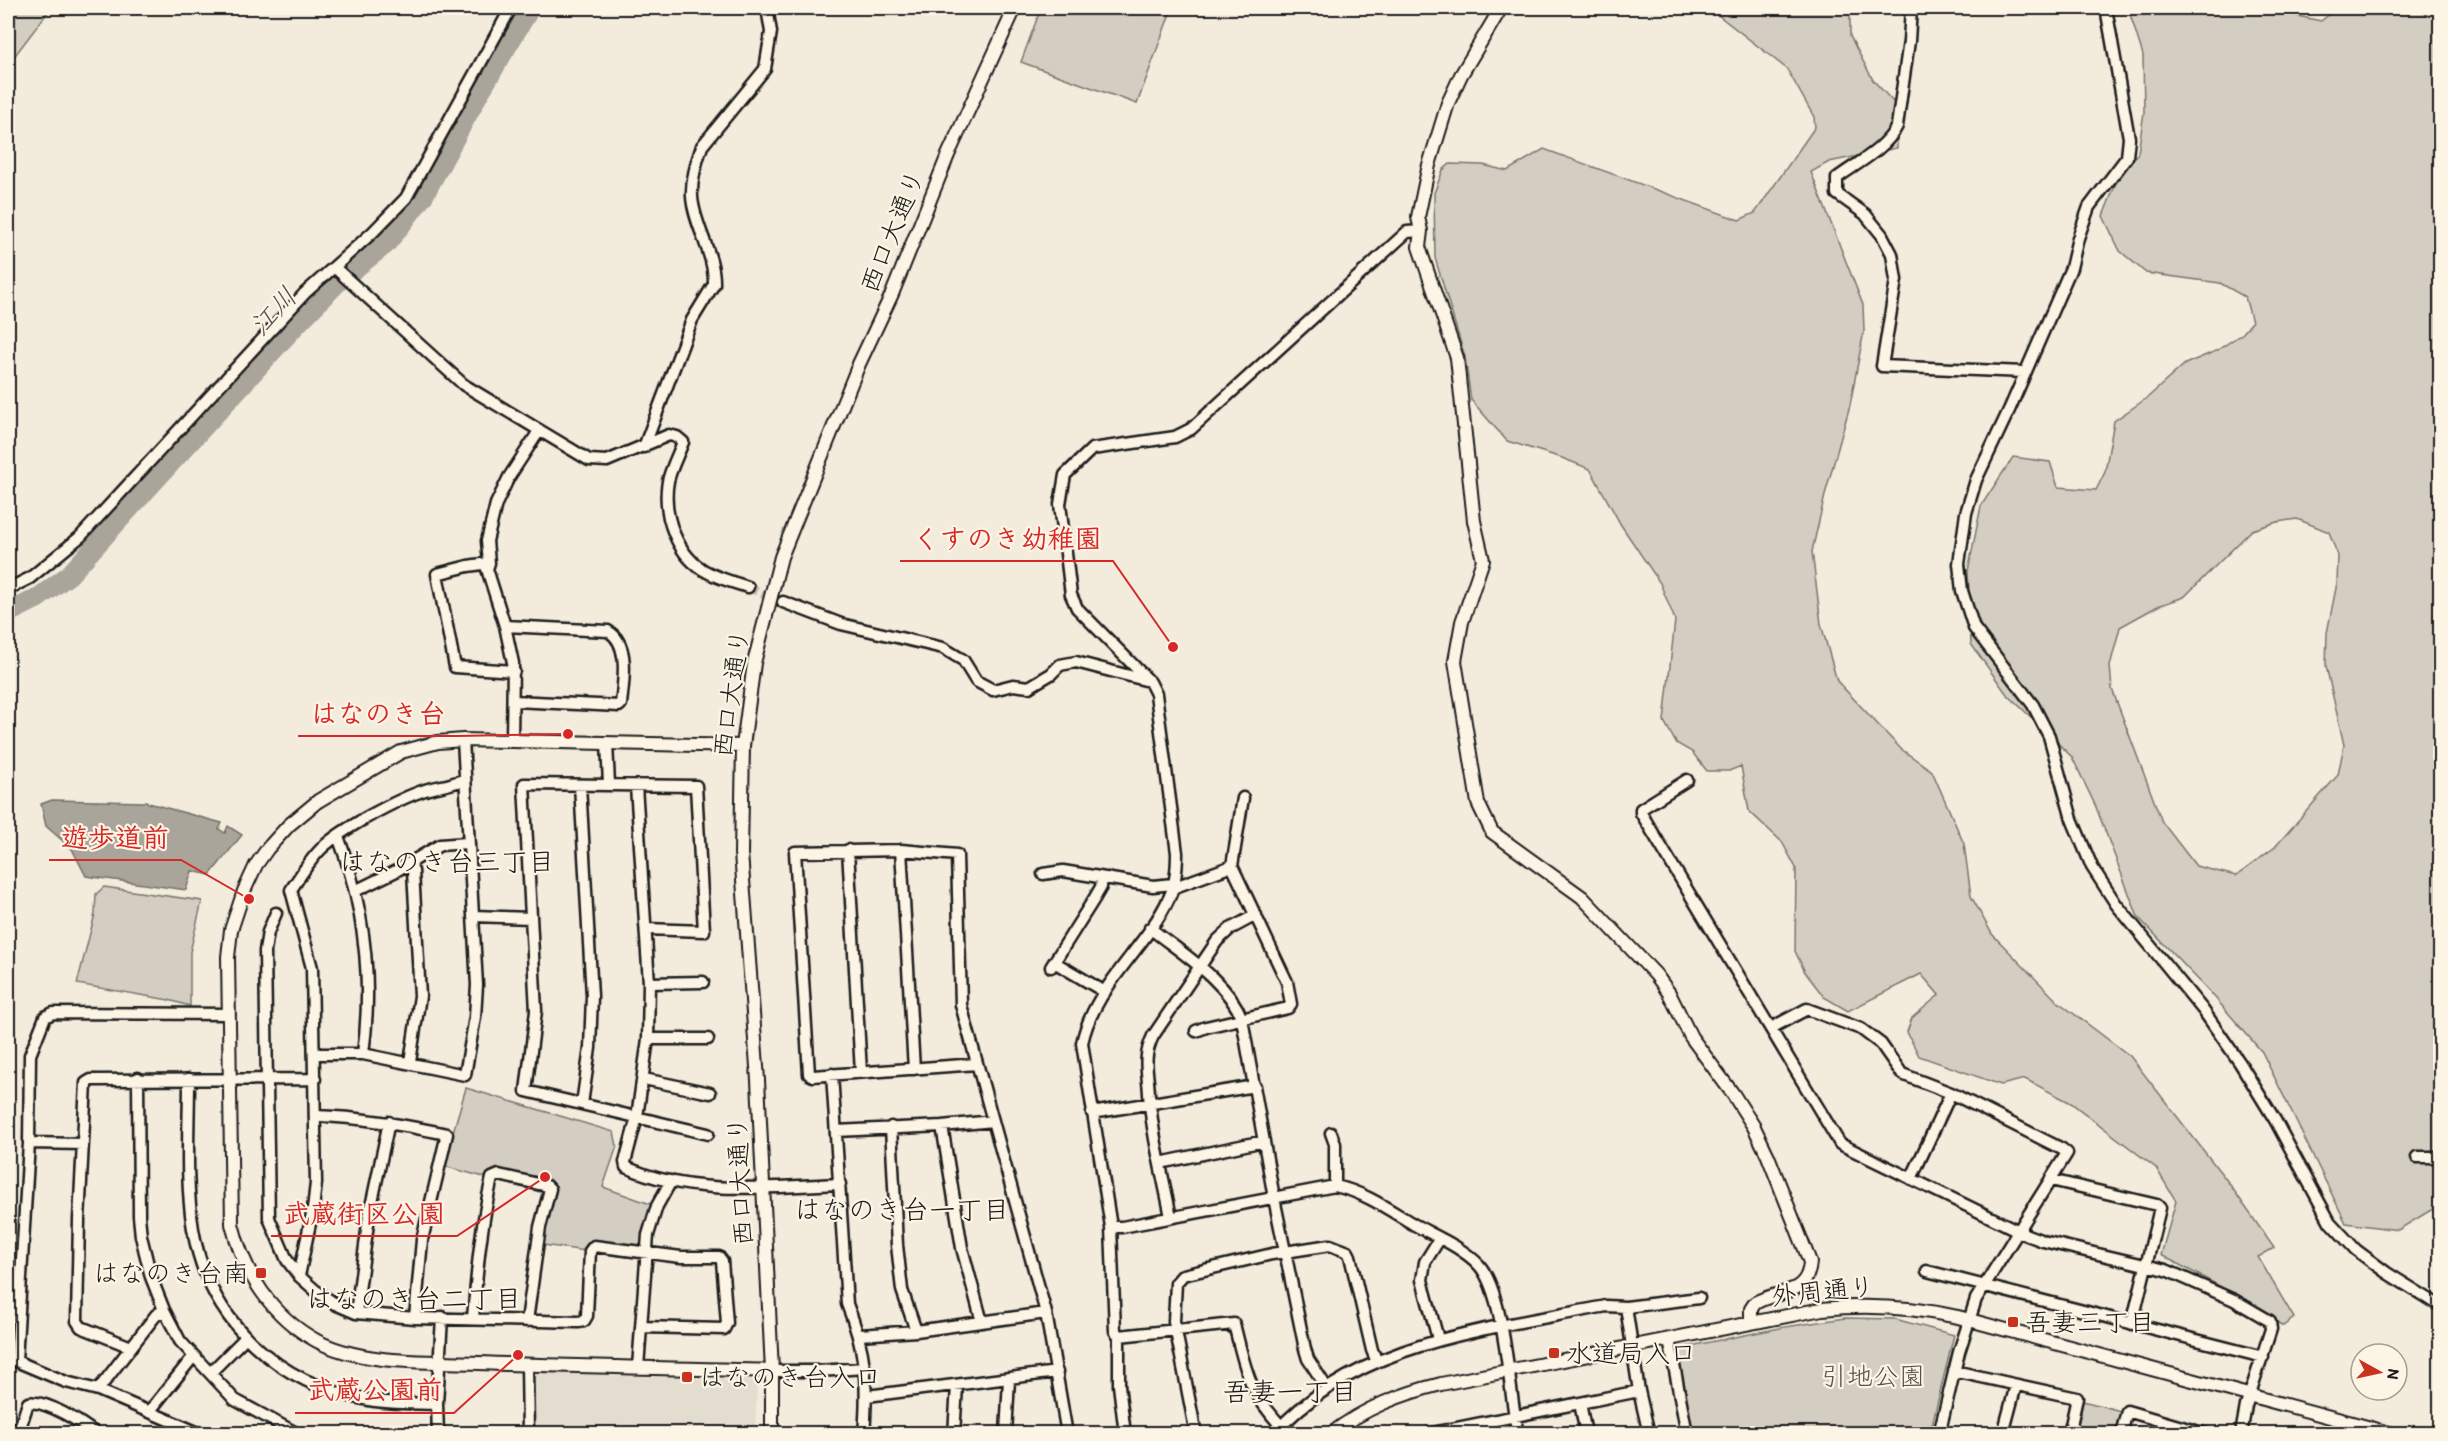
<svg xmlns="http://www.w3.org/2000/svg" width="2448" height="1441" viewBox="0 0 2448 1441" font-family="Itim,'Klee One',sans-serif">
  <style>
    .built { fill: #e3ddcf }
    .green { fill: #d3cec1; stroke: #78756e; stroke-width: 1.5; fill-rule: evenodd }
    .water { fill: #aaa59b; stroke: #716e68; stroke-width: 1.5 }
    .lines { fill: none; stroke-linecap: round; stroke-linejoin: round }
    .river { stroke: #aaa59b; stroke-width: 20 }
    .minor-tunnel { stroke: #c8c2b6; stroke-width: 10; stroke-dasharray: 10 5; stroke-linecap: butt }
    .minor-casing { stroke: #1c1c1c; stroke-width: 15 }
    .tertiary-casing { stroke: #1c1c1c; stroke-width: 16 }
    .minor { stroke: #fcf5e5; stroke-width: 10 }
    .tertiary { stroke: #fcf5e5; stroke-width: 12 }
    .poi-dot { fill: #c8321e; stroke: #fcf5e5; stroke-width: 2 }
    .labels { text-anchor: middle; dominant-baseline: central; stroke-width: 4.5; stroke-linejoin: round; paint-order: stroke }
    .street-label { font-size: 26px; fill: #1c1c1c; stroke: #fcf5e5 }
    .poi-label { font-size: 26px; fill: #1c1c1c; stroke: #fcf5e5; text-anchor: start }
    .park-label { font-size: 26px; fill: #53514e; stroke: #fcf5e5 }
    .water-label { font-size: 27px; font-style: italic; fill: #55534f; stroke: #fcf5e5 }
    .neighbourhood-label { font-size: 27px; fill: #1c1c1c; stroke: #fcf5e5 }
    .leader { fill: none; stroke: #d62828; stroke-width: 2 }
    .callout-dot { fill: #d62828; stroke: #fcf5e5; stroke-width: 2 }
    .callout-label { font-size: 27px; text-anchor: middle; font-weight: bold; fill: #d62828; stroke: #fcf5e5; stroke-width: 4.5; stroke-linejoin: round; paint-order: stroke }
  </style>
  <rect width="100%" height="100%" fill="#f3ecdd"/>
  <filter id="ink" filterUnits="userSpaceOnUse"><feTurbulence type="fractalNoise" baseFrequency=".0167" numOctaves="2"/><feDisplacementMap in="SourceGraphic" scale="12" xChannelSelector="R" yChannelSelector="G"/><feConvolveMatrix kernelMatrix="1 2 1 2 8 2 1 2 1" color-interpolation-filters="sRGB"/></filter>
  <g filter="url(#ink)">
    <path class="built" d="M535,1373L753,1380L757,1384L755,1433L531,1434L532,1377Z"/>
    <path class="green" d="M8,8H51L13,58L8,57Z
      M1041,8H1172L1137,104L1021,62Z
      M1709,8H1850V36L1873,80L1897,106V148L1829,162L1811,172L1863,305L1864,331L1850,405L1826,491L1812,551L1821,624L1837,681L1901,749L1932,771L1964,844L1971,896L1992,934L2057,1001L2130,1056L2228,1182L2274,1248L2258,1257L2294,1318L2283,1326L2225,1289L2161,1255L2176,1201L2156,1168L2071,1103L2025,1079L2001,1085L1919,1056L1907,1032L1912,1018L1939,995L1921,974L1848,1011L1824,997L1805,972L1795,951L1796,868L1782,842L1749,811L1741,766L1729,771H1707L1692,752L1676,743L1664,721L1675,620L1660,583L1621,525L1590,469L1562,458L1507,441L1471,400L1465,357L1435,258L1434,193L1443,170L1450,164L1483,165L1507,171L1544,149L1739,220L1755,213L1815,127L1814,117L1787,69Z
      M2128,8H2291L2293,15L2321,21L2337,8H2440V1207L2431,1210L2398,1230L2346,1223L2262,1052L2210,992L2138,917L2096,807L2072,757L2006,693L1971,644L1968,571L1981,506L2013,457L2050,462L2058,487L2096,490L2105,472L2114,421L2147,398L2185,364L2216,351L2243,333L2252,322L2245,297L2220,283L2146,273L2120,251L2103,216L2116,183L2138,153L2144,112L2143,55ZM2297,519L2329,532L2338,556L2337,583L2327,633L2326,666L2344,745L2338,775L2275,847L2236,876L2196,866L2162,822L2112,689L2110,666L2120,627L2158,606L2184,597L2252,530L2277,522Z
      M104,887L202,901L190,952V1006L169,1000L77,984L95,914L96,894Z
      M466,1088L614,1132L617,1146L603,1187L653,1205L636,1258L543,1245L539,1241L551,1195L443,1166Z
      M1845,1318L1895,1319L1954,1335L1930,1433H1691L1675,1349L1785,1327Z
      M2083,1401L2121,1411L2115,1433L2074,1434Z"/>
    <path class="water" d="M52,800L145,802L222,823L219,829L225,833L228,826L242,835L210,875L192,871L186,890L86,876L72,849L46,826L41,804Z"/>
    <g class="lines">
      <path class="river" d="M8,613L38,598L69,575L298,323L340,280L386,244L405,220L424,195L478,95L530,8"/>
      <path class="minor-tunnel" d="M748,587L778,600"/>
      <g class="minor-casing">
        <path id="minor" d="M1911,8L1909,41L1897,126C1886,149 1857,163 1837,178V194L1865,214L1882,235L1892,254L1896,280L1882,366L2024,372
          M2106,8L2129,138L2127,157L2089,207L2078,238L2071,268L2010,408L1976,480L1966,513L1959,564L1962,591L1974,628L2033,705L2049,736L2072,819L2092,867L2116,904L2203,1010L2240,1063L2275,1120L2330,1222L2356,1250L2387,1273L2440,1306
          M334,267L464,385L589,460L607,461L669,435L677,437L683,442C678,455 671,468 668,481C662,515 677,558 709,573C721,579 735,583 748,587
          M644,447L692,320L714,284C715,254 694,226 692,197C691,181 697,160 702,146L765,69L771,32L767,8
          M489,563L468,566L437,574L455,667L514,671
          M8,589L30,578L80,537L305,293L373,232L406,198L511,8
          M783,602L841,624L943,648L963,660L976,681L993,690L1013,685L1029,687L1051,674L1060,665L1076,662L1149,681
          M505,626L608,631C631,644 623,683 621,704L619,706L514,701
          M512,740L513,663L505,626L487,569L489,563L487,541L496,504L509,477L539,431
          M607,743L609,784
          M1687,780L1641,809V813L1840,1144L2027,1235L2043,1241L2166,1270L2234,1300L2270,1321L2271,1329L2246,1406L2241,1434
          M580,785L592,996L590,1048L582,1104
          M636,786L649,983L648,1039L637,1117L625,1162L626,1167C693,1197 769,1187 840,1184
          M338,836C364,906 373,980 363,1054
          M848,850L861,1072
          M901,850L914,1069
          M410,863L413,871L420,996L410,1062
          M1043,874L1063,871L1153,886L1173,884L1175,887L1232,866
          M355,891L396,871L440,845L467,843
          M276,913L268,932L265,951L269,1218L287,1260L299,1276L316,1291L335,1304L356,1313L415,1318L578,1322L584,1321L587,1316L590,1251L594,1246L681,1257H719L722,1261L727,1323L724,1329L641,1327
          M473,916L531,918
          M1150,928C1181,953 1228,981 1242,1019L1274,1198L1305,1349L1308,1359L1327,1388
          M646,929L704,931L696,786L524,784L536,1011L526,1091L708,1134
          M1054,962L1105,992
          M1051,967L1094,899L1101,887L1102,878
          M649,983L703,982
          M1771,1028L1807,1009L1861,1029L1881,1044L1902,1074L1951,1093L2062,1149L2067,1153L1976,1299L1959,1352L1939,1434
          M1196,1031L1206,1027L1288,1008L1291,1004L1287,982L1232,866L1243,798
          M648,1039H708
          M314,1054H363L465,1075L475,1017L477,985L463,740
          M977,1064L813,1076L809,1074L795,852L901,850L957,855L961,1005L1046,1313L1067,1434
          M832,1074L847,1304C866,1351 868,1383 864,1434
          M138,1078L139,1216L141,1236L151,1277L164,1310L180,1341L235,1400L298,1434
          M189,1079C189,1128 185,1180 193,1229C208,1321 278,1385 369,1400C391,1404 415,1403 437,1404
          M644,1079L710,1093
          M1092,1113L1255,1086
          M315,1116C360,1117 403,1125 447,1134L422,1240L415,1318
          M942,1126L962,1248L982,1322
          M891,1127L897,1245L902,1290L916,1331
          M836,1131L942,1126L993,1121
          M1331,1133L1335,1144V1186
          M29,1143L83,1144
          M2417,1157H2440
          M1160,1163L1264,1141
          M1911,1179L1951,1093
          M2051,1180L2157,1205L2160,1208L2132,1324
          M1171,1217C1163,1176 1152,1135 1149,1094C1148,1071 1142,1059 1153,1036L1217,941L1230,929L1256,915
          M1111,1227H1122L1335,1186C1364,1192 1388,1209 1413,1224C1435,1236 1462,1247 1479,1265C1505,1294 1509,1393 1518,1434
          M1927,1271L2263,1357
          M299,1276L313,1209L316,1183L312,968L291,890C300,876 309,861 321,849C341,829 398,799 425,790C439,786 452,785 465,779
          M1626,1307L1639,1391L1649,1434
          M356,1313L369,1216L389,1122
          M473,1318C477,1271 481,1224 492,1178L499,1175L547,1186L550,1189L540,1227L527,1321
          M860,1335L916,1331L1046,1313
          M1119,1336L1234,1324C1246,1370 1247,1389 1281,1426
          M1438,1339L1422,1280L1425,1262L1440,1238
          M1669,1339L1687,1434
          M131,1347L81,1327L77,1321L79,1220L86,1083L91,1080L315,1079
          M527,1365L528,1434
          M638,1367L648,1235L657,1206L671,1181
          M772,1371H818L865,1368
          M1954,1371L2077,1398L2069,1434
          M210,1373L245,1338
          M98,1390L156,1315L164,1310
          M867,1396L1057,1372
          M1580,1403L1586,1434
          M149,1412L193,1357
          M18,1434L28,1403C45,1399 82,1423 96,1434
          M201,1434L98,1390L66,1382L16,1361L29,1143L30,1055L45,1017L53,1013L229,1014
          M438,1434L437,1404L442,1317
          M954,1434L957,1386
          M1006,1434L1009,1379
          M1125,1434L1119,1385V1336L1115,1331L1111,1227L1082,1043C1094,986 1146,948 1169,898C1176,884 1177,868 1177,853L1156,694L1150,682L1077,608L1071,595L1060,504L1065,475L1092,449L1175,437L1191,429L1407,232L1421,231
          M1196,1434L1174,1321L1176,1283L1183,1275L1272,1254L1330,1245L1348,1252L1350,1256L1372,1350L1377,1362
          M1274,1434C1357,1340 1492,1329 1606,1306L1626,1307L1699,1298
          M1427,1434L1639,1391
          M2003,1434L2016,1385
          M2121,1434L2127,1411L2206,1434"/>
      </g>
      <g class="tertiary-casing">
        <path id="tertiary" d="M1501,8L1461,75L1448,103L1429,165L1418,217L1421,231L1419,247L1457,358L1474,521L1483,560L1462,622L1455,661L1478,803L1492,832L1582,897L1656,975L1669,993L1691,1037L1733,1094L1754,1127L1768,1156L1810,1262C1808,1297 1778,1289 1755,1303L1751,1309V1322
          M743,746L463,740L438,742L401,752L318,801L289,825L268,848L256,865L244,891L231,930L228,957L232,1224C244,1273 271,1316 317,1341C363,1365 427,1361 478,1363C576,1367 674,1368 772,1371
          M772,1434V1371L758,1080L741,853L743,746L754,663L781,557L859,364L892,294L948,155L1015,8
          M1331,1434C1364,1408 1401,1394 1441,1384L1822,1309C1869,1304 1912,1307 1958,1317L2393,1434"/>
      </g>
      <use href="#minor" class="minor"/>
      <use href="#tertiary" class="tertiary"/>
    </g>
  </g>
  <g class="poi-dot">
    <rect x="255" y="1267" width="12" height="12" rx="3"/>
    <rect x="2007" y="1316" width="12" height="12" rx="3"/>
    <rect x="1548" y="1347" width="12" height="12" rx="3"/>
    <rect x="681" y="1371" width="12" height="12" rx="3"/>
  </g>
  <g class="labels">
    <g class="street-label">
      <text transform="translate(892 231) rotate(-68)">西口大通り</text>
      <text transform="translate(731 693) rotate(-82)">西口大通り</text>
      <text transform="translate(740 1181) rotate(-93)">西口大通り</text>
      <text transform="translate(1823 1291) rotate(-6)">外周通り</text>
    </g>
    <g class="poi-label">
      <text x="249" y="1273" text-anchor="end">はなのき台南</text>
      <text x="2025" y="1322">吾妻三丁目</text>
      <text x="1566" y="1353">水道局入口</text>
      <text x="699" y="1377">はなのき台入口</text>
    </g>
    <g class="park-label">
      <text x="1873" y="1376">引地公園</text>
    </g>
    <g class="water-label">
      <text transform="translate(273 311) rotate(-47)">江川</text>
    </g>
    <g class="neighbourhood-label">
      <text x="447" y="861">はなのき台三丁目</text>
      <text x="902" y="1209">はなのき台一丁目</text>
      <text x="414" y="1298">はなのき台二丁目</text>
      <text x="1290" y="1391">吾妻一丁目</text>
    </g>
  </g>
  <path class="leader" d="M1173 647L1113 561H900M568 734L457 736H298M249 899L181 860H49M545 1177L457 1236H271M518 1355L454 1413H295"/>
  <g class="callout-dot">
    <circle cx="1173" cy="647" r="6"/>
    <circle cx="568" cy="734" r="6"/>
    <circle cx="249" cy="899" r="6"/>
    <circle cx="545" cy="1177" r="6"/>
    <circle cx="518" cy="1355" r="6"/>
  </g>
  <g class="callout-label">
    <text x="1007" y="548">くすのき幼稚園</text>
    <text x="378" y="723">はなのき台</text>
    <text x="115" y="847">遊歩道前</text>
    <text x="364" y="1223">武蔵街区公園</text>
    <text x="375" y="1399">武蔵公園前</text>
  </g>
  <rect width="2448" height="1441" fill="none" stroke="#fcf5e5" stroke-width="30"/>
  <rect x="15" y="15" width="2418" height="1411" fill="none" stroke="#1c1c1c" stroke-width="2" filter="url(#ink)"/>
  <g transform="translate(2379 1372) rotate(98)"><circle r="28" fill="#fcf5e5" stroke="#a29e95" stroke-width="1.5"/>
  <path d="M0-4.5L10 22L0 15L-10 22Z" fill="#c8321e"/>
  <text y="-9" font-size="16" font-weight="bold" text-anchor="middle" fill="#1c1c1c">N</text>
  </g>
</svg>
